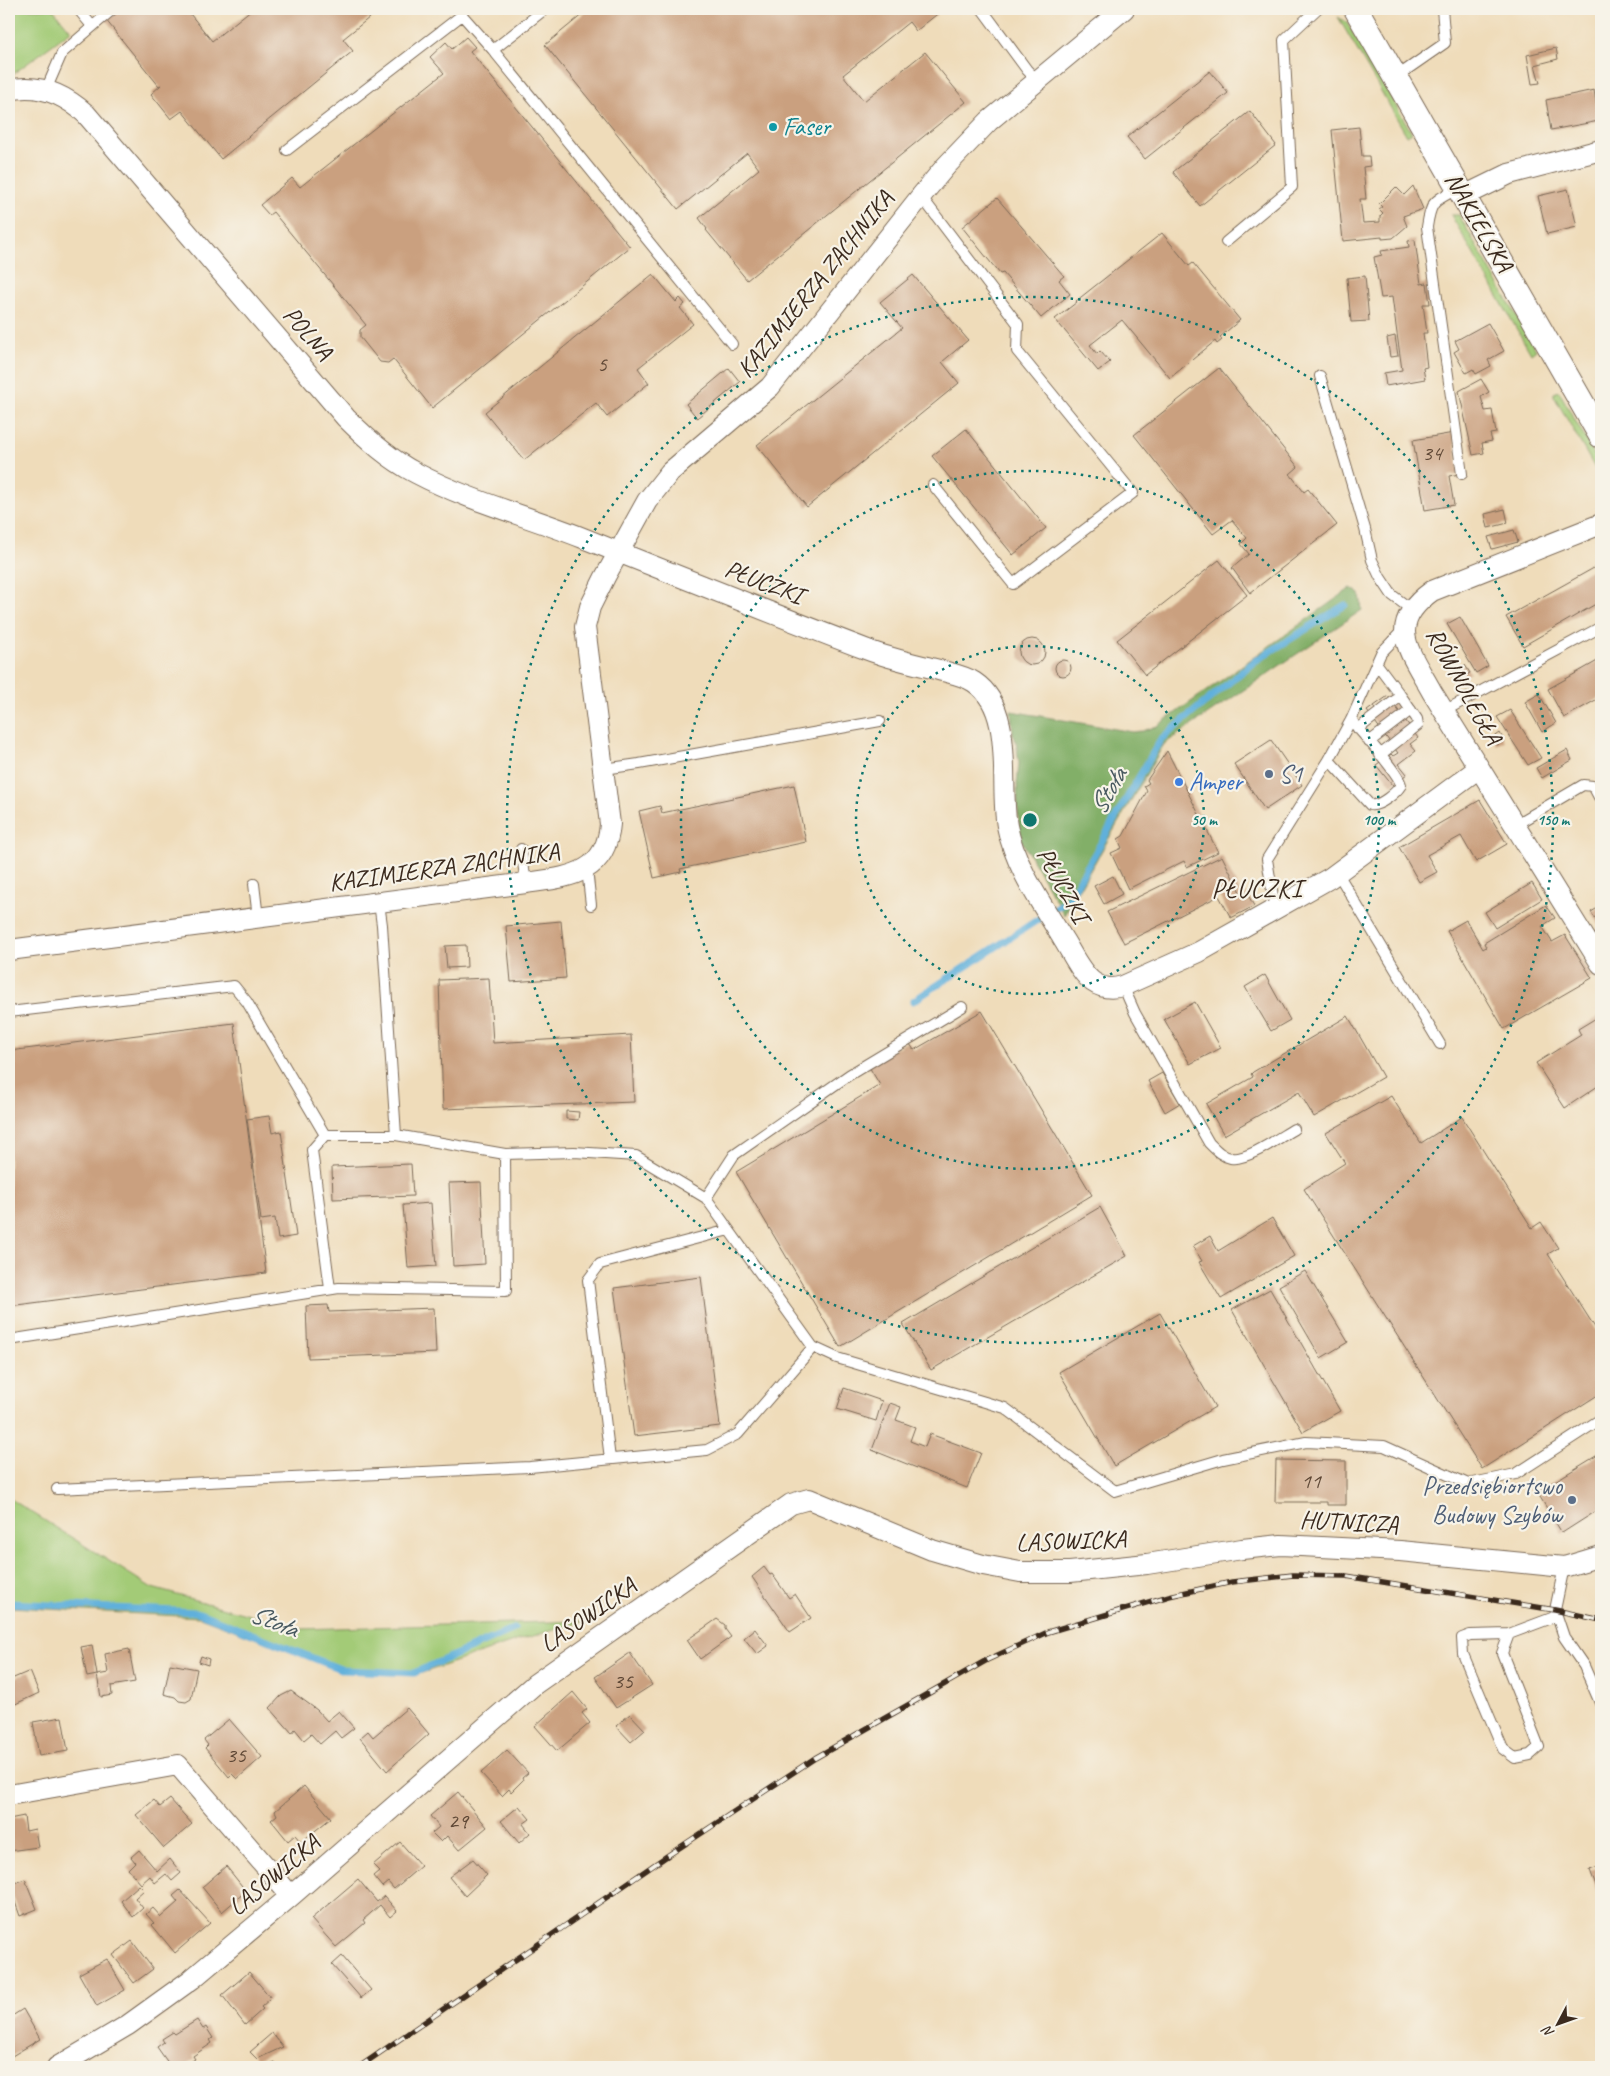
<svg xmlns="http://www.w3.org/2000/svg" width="1610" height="2076" viewBox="0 0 1610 2076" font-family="Caveat,sans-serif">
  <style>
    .green { fill: #a3cb77; stroke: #6f7a4a }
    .forest { fill: #82af68; stroke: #5e6c43 }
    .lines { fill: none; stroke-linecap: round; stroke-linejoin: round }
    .stream { stroke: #61b0db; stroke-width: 7 }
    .building { fill: #caa07f }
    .service-casing { stroke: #7a6855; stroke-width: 12 }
    .minor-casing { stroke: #7a6855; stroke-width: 22 }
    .tertiary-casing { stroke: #7a6855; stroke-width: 26 }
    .service { stroke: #fff; stroke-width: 10 }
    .minor { stroke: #fff; stroke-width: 20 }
    .tertiary { stroke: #fff; stroke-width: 24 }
    .rail-casing { stroke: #3b2a1e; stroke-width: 5.5 }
    .rail { stroke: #f7f3e8; stroke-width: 4; stroke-dasharray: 11; stroke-linecap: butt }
    .ring { fill: none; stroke: #0f766e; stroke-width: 2.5; stroke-dasharray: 2.5 5 }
    .culture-dot { fill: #0f9aa8; stroke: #f7f3e8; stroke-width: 2 }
    .service-dot { fill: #5c6f8a; stroke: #f7f3e8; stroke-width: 2 }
    .shop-dot { fill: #3f7fe0; stroke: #f7f3e8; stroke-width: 2 }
    .labels { text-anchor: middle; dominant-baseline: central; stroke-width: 4.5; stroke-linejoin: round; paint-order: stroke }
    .number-label { font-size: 22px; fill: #5f4836 }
    .culture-label { font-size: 25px; fill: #0d838f; stroke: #f7f3e8; text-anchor: start }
    .street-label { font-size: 25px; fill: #3b2a1e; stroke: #f7f3e8 }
    .service-label { font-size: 25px; fill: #4e5e75; stroke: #f7f3e8; text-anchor: start }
    .shop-label { font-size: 25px; fill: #366cbe; stroke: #f7f3e8; text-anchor: start }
    .water-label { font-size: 26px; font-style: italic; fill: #485960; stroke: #f7f3e8 }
    .neighbourhood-label { font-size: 26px; letter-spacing: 1px; fill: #3b2a1e; stroke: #f7f3e8 }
    .centre { fill: #0f766e; stroke: #f7f3e8; stroke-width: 2.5 }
    .ring-label { font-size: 15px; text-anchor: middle; font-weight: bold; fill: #0f766e; stroke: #f7f3e8; stroke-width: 4.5; stroke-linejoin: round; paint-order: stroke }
  </style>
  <rect width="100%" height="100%" fill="#f7f3e8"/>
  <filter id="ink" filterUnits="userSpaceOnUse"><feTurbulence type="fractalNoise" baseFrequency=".02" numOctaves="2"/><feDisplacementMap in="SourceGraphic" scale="10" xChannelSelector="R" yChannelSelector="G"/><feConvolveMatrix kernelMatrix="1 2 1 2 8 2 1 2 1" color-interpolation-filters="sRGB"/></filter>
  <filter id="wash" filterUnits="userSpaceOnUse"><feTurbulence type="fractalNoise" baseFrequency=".0096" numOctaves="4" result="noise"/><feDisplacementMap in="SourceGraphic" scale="20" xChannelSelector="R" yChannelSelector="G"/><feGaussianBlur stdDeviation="1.12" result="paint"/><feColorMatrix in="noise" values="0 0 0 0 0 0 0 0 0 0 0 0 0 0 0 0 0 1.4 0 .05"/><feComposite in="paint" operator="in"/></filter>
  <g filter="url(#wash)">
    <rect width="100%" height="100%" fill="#efdcba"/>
    <path class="green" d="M9,9H53L71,31L9,77Z
      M1338,17L1347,23L1412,133L1407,136Z
      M1451,215H1459L1536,350L1531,354Z
      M1559,391L1601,467V471L1597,472L1554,396V393Z
      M9,1498L152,1588L300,1629L585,1621L516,1641L416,1675L343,1672L200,1617L9,1607Z"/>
    <path class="forest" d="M1351,588L1360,594L1362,610L1164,744L1064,915L1019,836L1017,784L1019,763L1016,741L1013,734L1011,711L1133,732L1143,731L1157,726Z"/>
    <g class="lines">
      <path class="stream" d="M913,1001L1068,900L1161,739L1255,661L1345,605
        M9,1603L197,1612L343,1670L414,1673L514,1629"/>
    </g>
    <g id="blocks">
      <path class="building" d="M97,9H186L212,41L252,9H380L343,39L353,51L221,159L182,111L171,119L151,94L161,85L159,86Z
        M589,9H940L941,11L916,31L909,22L843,75L864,101L925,52L966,102L747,280L706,230L707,229L699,218L759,169L747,153L678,209L545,45Z
        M466,37L475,47L470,51L630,247L432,408L393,359L388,363L380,362L360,337V330L366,325L273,212L269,215L260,205L292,178L300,187L444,73L430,57L446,42L452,49Z
        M1556,48L1558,59L1535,65L1540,83L1532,84L1527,55Z
        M1210,71L1228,93L1145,159L1127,137Z
        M1594,90L1599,121L1551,130L1546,100Z
        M1250,111L1276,145L1200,206L1173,172Z
        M1359,127L1362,156H1369L1370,166L1363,167L1366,199H1360L1363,223L1380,222V216L1383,213L1379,209L1382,207L1379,204L1396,187L1404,195L1413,186L1423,209L1403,216L1407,226L1393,238L1382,239V237L1343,241L1332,130Z
        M1568,189L1577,227L1547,234L1538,196Z
        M997,198L1064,276L1059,280L1070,294L1041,318L1003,273L1000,274L962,227Z
        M1162,233L1189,266L1193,263L1240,320L1220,337L1222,340L1217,344L1215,341L1170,378L1122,320L1090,345L1097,354L1100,351L1110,362L1098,371L1055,319L1077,302L1076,301Z
        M1415,240L1421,284L1427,283L1430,304H1423L1427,333H1423L1427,367L1423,368L1425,379L1386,386L1384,373L1402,370L1392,297L1381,298L1374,257L1382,255L1381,251L1409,247L1408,241Z
        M653,274L676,302L680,298L685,304L680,308L693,324L638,368L649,383L607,417L596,403L524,460L485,412Z
        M913,275L968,340L942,362L959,383L807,507L757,445L902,328L880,302Z
        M1365,276L1369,321L1351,322L1347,278Z
        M1488,323L1504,351L1488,360L1491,366L1476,374L1473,369L1466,373L1454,352L1459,349L1455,341Z
        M1395,336L1398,356L1390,357L1387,338Z
        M729,368L740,382L697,418L686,404Z
        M1219,368L1298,467L1290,474L1304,492L1308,489L1337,525L1250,593L1232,568L1249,554L1241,544L1247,538L1232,520L1213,534L1134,435Z
        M1481,379L1489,392L1481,397L1485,411L1492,410L1496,433L1490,434L1492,441L1482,443L1484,453L1473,455L1459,391Z
        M966,429L1046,528L1013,555L932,456Z
        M1454,433L1459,474L1449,476L1454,505L1425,510L1413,440Z
        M1505,509L1508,523L1488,528L1485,514Z
        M1514,530L1518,542L1492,549L1488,537Z
        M1219,560L1247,595L1145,675L1117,640Z
        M1601,564V601L1523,646L1506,617Z
        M1460,617L1488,666L1476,673L1447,624Z
        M1019 652a13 13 0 1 1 26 0a13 13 0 1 1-26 0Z
        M1601,659V697L1564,718L1548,689Z
        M1055 668a8 8 0 1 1 16 0a8 8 0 1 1-16 0Z
        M1465,665L1470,673L1456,681L1452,673Z
        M1539,694L1556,723L1542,732L1525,702Z
        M1388,696L1418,738L1410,744L1416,751L1399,764L1407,774L1392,785L1376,765L1391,754L1393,756L1398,753L1367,711Z
        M1510,710L1541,758L1528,765L1497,717Z
        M1500,733L1504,741L1497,745L1493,738Z
        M1271,740L1302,785L1265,810L1234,764Z
        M1567,750L1572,760L1542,778L1536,768Z
        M1167,751L1218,852L1187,867L1184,861L1128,889L1111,853L1122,848L1118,839L1123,836L1147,791L1144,786L1149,783L1147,780Z
        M794,785L806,842L680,869L681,872L654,878L639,811L660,806L662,813Z
        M1480,800L1507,844L1476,862L1461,836L1427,855L1437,872L1419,882L1399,847Z
        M1222,856L1242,896L1247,893L1254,906L1231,918L1219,896L1124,943L1107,912Z
        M1113,876L1122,894L1104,904L1094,886Z
        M1532,883L1542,899L1495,928L1485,912Z
        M1546,905L1555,918L1542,926L1552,942L1565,935L1592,978L1504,1029L1447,931L1466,920L1483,949L1486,947L1484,943Z
        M1601,906V928L1591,912Z
        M561,921L566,978L511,982L506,926Z
        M466,945L467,967L447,968L445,946Z
        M1265,975L1290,1020L1271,1031L1245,987Z
        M489,978L493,1043L631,1035L634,1102L443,1109L439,980Z
        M1195,1002L1221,1048L1190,1064L1164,1019Z
        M982,1011L1092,1195L840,1347L736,1172L880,1085L868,1065L908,1041L914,1050Z
        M1601,1015V1084L1565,1108L1536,1063L1581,1035L1578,1029Z
        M1348,1016L1383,1077L1314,1117L1299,1092L1224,1135L1206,1104L1253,1077L1251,1074L1253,1072Z
        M234,1023L266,1273L9,1306V1051Z
        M1162,1073L1180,1103L1165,1112L1148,1081Z
        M1391,1096L1421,1143L1462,1117L1532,1228L1541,1222L1558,1248L1548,1254L1601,1337V1393L1482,1469L1304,1189L1345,1163L1326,1133Z
        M566,1111L579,1112L578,1120L566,1119Z
        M269,1116L272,1133L281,1131L296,1236L278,1239L275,1218L261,1220L247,1119Z
        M411,1164L413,1196L333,1199L332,1167Z
        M481,1182L485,1264L453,1266L449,1183Z
        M431,1203L436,1266L408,1268L403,1205Z
        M1100,1207L1127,1256L931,1370L903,1324Z
        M1272,1218L1294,1256L1221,1299L1199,1262L1202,1261L1193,1246L1210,1236L1218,1251Z
        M1305,1271L1348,1342L1321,1358L1279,1286Z
        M701,1277L720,1426L634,1436L614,1288Z
        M1270,1289L1340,1411L1303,1432L1232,1310Z
        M328,1305L329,1312L434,1308L436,1353L308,1358L306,1306Z
        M1160,1313L1215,1407L1114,1466L1059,1372Z
        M844,1388L882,1401L876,1421L837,1409Z
        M890,1403L901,1407L896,1420L915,1427L910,1441L925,1447L930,1434L981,1453L967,1488L872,1450Z
        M1601,1453V1508L1562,1533L1537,1492Z
        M1276,1460L1346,1461V1505H1327V1502H1275Z
        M764,1567L770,1575L772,1574L789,1598L795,1594L811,1618L790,1632L752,1577Z
        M717,1619L725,1625V1629L731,1637L700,1659L687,1640Z
        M755,1629L768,1646L757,1654L744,1638Z
        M92,1645L97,1675L87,1677L81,1647Z
        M129,1649L135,1682L111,1686L112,1695L101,1697L97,1675L108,1673L105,1654Z
        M630,1653L652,1685L616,1708L595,1677Z
        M201,1656L209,1659L208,1665L199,1662Z
        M170,1664L197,1669L191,1699L186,1702L179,1701L175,1697L164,1694Z
        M30,1671L39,1693L9,1707V1680Z
        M291,1691L317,1710L327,1721L339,1711L354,1728L341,1738L335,1731L320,1744L311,1734L304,1740L295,1729L292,1733L270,1708L281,1696Z
        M573,1692L587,1709L582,1713L590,1723L557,1751L535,1726Z
        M407,1708L429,1734L387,1771L360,1738L368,1731L373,1737Z
        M630,1714L645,1730L631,1742L616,1726Z
        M62,1717L68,1751L39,1756L33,1722Z
        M229,1719L262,1757L237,1779L232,1774L229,1777L205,1748L208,1745L204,1740Z
        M507,1750L528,1773L522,1778L523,1780L511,1792L509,1789L502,1796L481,1773Z
        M304,1786L331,1818L301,1842L295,1835L288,1841L271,1820L277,1815L275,1811Z
        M458,1792L487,1827L459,1850L447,1836L441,1842L432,1833L439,1827L430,1816Z
        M170,1799L192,1824L164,1848L136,1815L154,1800L160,1807Z
        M519,1806L530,1819L523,1824L530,1833L519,1843L501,1821Z
        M24,1816L26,1831L35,1829L38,1847L9,1851V1819Z
        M400,1842L421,1866L394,1889L388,1882L382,1887L373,1876L379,1871L373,1865Z
        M139,1850L157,1871L170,1859L181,1873L172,1881L166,1874L155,1883L150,1876L141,1884L128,1869L135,1862L131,1857Z
        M473,1859L487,1875L465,1896L449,1877Z
        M226,1866L246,1891L222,1912L202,1887Z
        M1601,1866V1900L1590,1870Z
        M25,1879L37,1909L20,1916L9,1885Z
        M358,1879L377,1902L384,1896L397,1911L390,1917L380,1905L363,1920L365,1923L336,1947L311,1919Z
        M139,1885L144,1890L135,1898L143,1908L133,1917L121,1901Z
        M180,1890L210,1923L175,1953L152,1925L154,1923L146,1914L153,1908L161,1917L178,1902L173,1896Z
        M132,1941L153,1969L134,1983L113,1955Z
        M342,1956L371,1990L361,1998L332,1965Z
        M107,1959L125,1990L97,2006L79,1974Z
        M249,1972L271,1998L261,2007L263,2009L245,2025L222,1995Z
        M23,2009L40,2039L12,2056L9,2050V2018Z
        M197,2020L203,2029L206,2027L213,2038L210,2040L212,2043L193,2056L195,2059L183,2067H171L157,2047L164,2042L162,2039L173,2032L175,2034Z
        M272,2033L283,2047L257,2059L250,2052Z
        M275,2062L278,2067H263Z"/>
    </g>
  </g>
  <g filter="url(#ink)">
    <use href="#blocks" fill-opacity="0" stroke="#7a6855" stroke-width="1"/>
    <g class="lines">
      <g class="service-casing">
        <path id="service" d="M78,9L92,26
          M982,9L1027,70L1037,80
          M493,50L545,9
          M1396,77L1445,43L1442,9
          M46,90L62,53L113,9
          M287,150L462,15L493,50L732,344
          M1459,188C1435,201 1431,199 1427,227L1462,474
          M921,196L1018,324L1017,351L1133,493L1013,584L933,485
          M1226,242L1292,187L1284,40L1317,9
          M1320,376L1365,529L1372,560L1380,577L1392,595L1412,610
          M1444,711L1601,627
          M1358,729L1401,696L1377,664
          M1369,742L1411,710
          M1380,755L1418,725L1417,719L1401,696
          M1329,760L1370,805C1379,807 1396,793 1401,785C1399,773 1361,732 1351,720
          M604,769L639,764L880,721
          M1515,825L1583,785L1593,786L1601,801
          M521,849L526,883
          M587,869L591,905
          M1337,872L1440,1044
          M254,884L258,918
          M379,903L382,925L396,1135
          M1275,909L1267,859L1329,760L1351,720L1381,653L1404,629
          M1123,986L1135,1013L1209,1143C1215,1149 1221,1156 1231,1158C1247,1161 1280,1137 1294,1129
          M9,1012L234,986L247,1002L325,1135
          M706,1198L734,1155L849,1075L962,1007
          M330,1289L312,1150L325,1135H396L505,1154
          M9,1340L339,1288L506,1291L505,1154L574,1152L636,1156L706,1198L813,1347L837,1358L1005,1408L1115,1491L1223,1459L1306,1442L1384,1446L1468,1484L1516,1474L1601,1419
          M610,1459L588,1280L600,1264L729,1230
          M57,1489L530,1467L707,1450L738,1434L813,1347
          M1564,1567L1555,1610L1564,1637L1584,1666L1601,1705
          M1509,1634L1470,1635L1462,1638L1463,1654L1503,1749L1515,1758L1530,1755L1539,1747L1502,1653L1509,1634L1557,1616"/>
      </g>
      <g class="minor-casing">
        <path id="minor" d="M9,90C39,83 64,94 86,114L346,418C367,439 389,459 416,473C469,501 528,516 583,538C678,576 773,614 868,650C891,659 916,664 939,670C950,673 965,676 974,682C1016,710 999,784 1007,826C1015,867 1042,904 1063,939C1072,953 1080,972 1093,982C1103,989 1112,989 1123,986L1199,952L1330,878L1479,768
          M1464,196L1509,174L1601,150
          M1601,524L1432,591C1385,625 1409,650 1432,692L1601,964
          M9,950L526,883C566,877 606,876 610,824L585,627L590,607L605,577L647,501L670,472L770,387L921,196L946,166L989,121L1124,9
          M9,1795L178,1765L291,1896
          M57,2067L128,2025L192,1979L291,1896L535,1684L791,1504L809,1499L932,1550L983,1565L1020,1572H1070L1147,1564L1242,1549L1281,1545L1400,1551L1564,1567L1601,1556"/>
      </g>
      <g class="tertiary-casing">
        <path id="tertiary" d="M1356,9L1601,436"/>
      </g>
      <use href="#service" class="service"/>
      <use href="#minor" class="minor"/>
      <use href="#tertiary" class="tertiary"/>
      <g class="rail-casing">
        <path id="rail" d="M359,2067L667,1856L815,1758L987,1660L1048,1632L1169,1596L1232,1582L1293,1575L1346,1576L1555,1610L1601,1620"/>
      </g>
      <use href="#rail" class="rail"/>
    </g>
  </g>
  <g class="ring">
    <circle cx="1030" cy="820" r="174"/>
    <circle cx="1030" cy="820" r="349"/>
    <circle cx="1030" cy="820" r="523"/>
  </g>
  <circle class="culture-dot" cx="773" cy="127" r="5"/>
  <g class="service-dot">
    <circle cx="1269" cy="774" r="5"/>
    <circle cx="1572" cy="1500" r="5"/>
  </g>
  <circle class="shop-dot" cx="1179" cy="782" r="5"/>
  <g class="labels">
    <g class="number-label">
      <text x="602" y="364">5</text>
      <text x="1432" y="453">34</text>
      <text x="1311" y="1481">11</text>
      <text x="623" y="1681">35</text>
      <text x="236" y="1755">35</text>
      <text x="458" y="1821">29</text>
    </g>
    <g class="culture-label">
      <text x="783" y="127">Faser</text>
    </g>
    <g class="street-label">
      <text transform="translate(1479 222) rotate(60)">NAKIELSKA</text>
      <text transform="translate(815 284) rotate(-51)">KAZIMIERZA ZACHNIKA</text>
      <text transform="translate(308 333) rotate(49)">POLNA</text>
      <text transform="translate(764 582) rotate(21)">PŁUCZKI</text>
      <text transform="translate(1464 686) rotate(61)">RÓWNOLEGŁA</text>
      <text transform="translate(444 867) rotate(-8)">KAZIMIERZA ZACHNIKA</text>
      <text transform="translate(1063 885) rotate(61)">PŁUCZKI</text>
      <text transform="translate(1349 1522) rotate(3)">HUTNICZA</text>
      <text transform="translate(1071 1541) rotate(-2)">LASOWICKA</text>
      <text transform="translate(588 1615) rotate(-35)">LASOWICKA</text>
      <text transform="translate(274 1875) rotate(-40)">LASOWICKA</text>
    </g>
    <g class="service-label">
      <text x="1279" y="774">S1</text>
      <text x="1562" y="1486" text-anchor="end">Przedsiębiortswo<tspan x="1562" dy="29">Budowy Szybów</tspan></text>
    </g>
    <g class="shop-label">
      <text x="1189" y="782">Amper</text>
    </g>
    <g class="water-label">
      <text transform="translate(1108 791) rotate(-60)">Stoła</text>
      <text transform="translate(274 1621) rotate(21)">Stoła</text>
    </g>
    <g class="neighbourhood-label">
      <text x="1257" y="888">PŁUCZKI</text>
    </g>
  </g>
  <circle cx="1030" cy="820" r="8" class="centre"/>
  <g class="ring-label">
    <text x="1204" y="825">50 m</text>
    <text x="1379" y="825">100 m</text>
    <text x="1553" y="825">150 m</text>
  </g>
  <rect width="1610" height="2076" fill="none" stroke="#f7f3e8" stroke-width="30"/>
  <g transform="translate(1558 2024) rotate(229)" stroke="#f7f3e8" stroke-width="4" paint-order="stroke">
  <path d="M0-4L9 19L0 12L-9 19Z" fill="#3b2a1e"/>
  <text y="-8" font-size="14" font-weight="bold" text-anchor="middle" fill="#3b2a1e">N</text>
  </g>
</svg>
